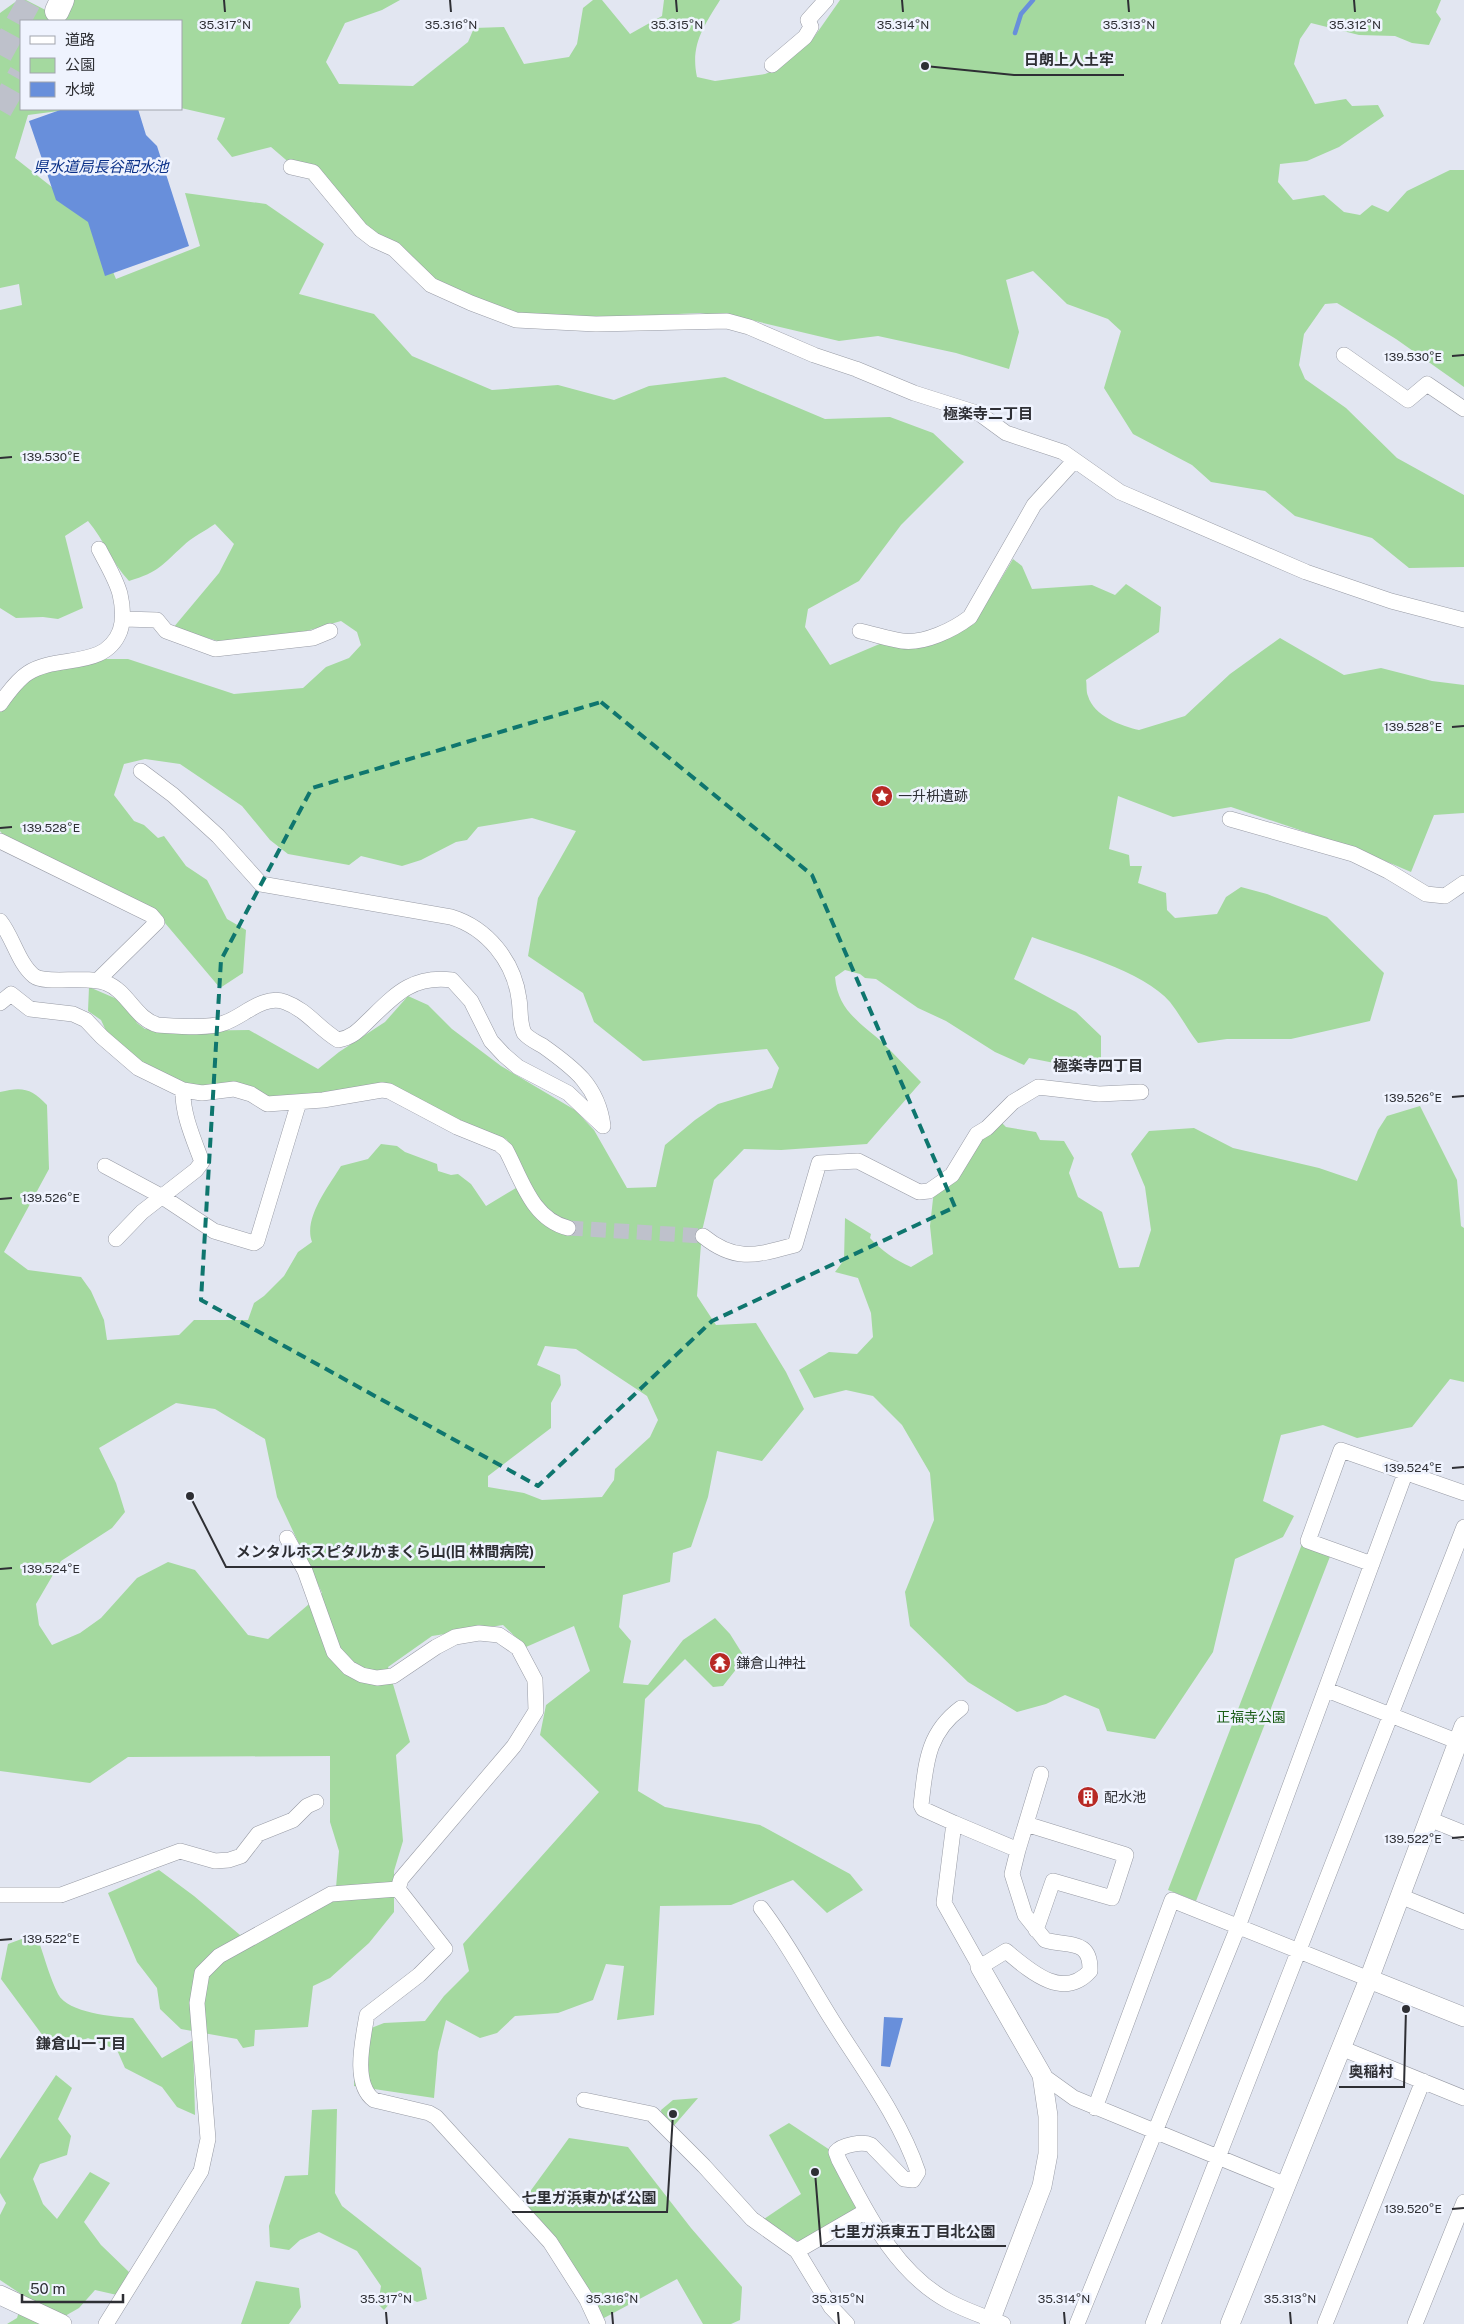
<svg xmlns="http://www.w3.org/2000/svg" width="1464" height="2324" viewBox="0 0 1464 2324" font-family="'Public Sans','Noto Sans JP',sans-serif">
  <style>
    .green { fill: #a4d99f; fill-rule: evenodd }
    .water { fill: #688fdb }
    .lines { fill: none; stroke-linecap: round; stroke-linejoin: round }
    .stream { stroke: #688fdb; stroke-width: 4.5 }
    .minor-tunnel { stroke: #bec1cb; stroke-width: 15; stroke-dasharray: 15 8; stroke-linecap: butt }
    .primary-tunnel { stroke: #bec1cb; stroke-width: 24; stroke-dasharray: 24 12; stroke-linecap: butt }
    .minor-casing { stroke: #989ba5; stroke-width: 16 }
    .tertiary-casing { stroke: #989ba5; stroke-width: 20 }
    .primary-casing { stroke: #989ba5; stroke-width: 25 }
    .minor { stroke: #fff; stroke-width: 15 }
    .tertiary { stroke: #fff; stroke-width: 19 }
    .primary { stroke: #fff; stroke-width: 24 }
    .marked { fill: none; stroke: #0f766e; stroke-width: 4; stroke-dasharray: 10 6; stroke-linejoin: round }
    .ticks { fill: none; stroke: #2e2f34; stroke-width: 2 }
    .labels { text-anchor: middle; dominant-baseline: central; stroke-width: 5; stroke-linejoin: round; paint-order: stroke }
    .poi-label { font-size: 14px; fill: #2e2f34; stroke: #eff3fe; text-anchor: start }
    .park-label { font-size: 14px; fill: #1b5d17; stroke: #eff3fe }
    .water-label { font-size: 15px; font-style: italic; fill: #0a3088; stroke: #eff3fe }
    .neighbourhood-label { font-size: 15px; font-weight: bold; fill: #2e2f34; stroke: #eff3fe }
    .ticks-label { font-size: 12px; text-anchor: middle; fill: #2e2f34; stroke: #eff3fe; stroke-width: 5; stroke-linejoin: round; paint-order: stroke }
    .leader { fill: none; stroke: #2e2f34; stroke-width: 2 }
    .callout-dot { fill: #2e2f34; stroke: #eff3fe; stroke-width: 2 }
    .callout-label { font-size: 15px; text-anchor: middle; font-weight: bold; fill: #2e2f34; stroke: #eff3fe; stroke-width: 5; stroke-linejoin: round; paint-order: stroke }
  </style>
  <rect width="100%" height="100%" fill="#e2e6f1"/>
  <path class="green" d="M18,0H26L61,18L70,0H400L382,10L345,23L326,62L339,84L413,86L468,42L474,28L504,27L524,64L569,57L577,44L583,8L593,0H602L630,34L662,16L664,0H720C704,26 690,45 697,77L715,81L765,74L780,68L812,40L840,0H1441L1436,12L1441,19L1429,45L1412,43L1395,36L1359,35L1311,23L1300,39L1294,64L1315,104L1346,99L1352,106L1378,105L1384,116L1339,147L1307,161L1280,164L1278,182L1293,200L1324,195L1344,212L1360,215L1372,205L1388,212L1407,191L1450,170H1464V387L1396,339L1337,303L1325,304L1304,334L1299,365L1305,379L1346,408L1397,458L1464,495V567L1409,568L1372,538L1295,516L1265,491L1211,482L1192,465L1133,434L1104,388L1121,331L1108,319L1067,304L1033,271L1006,280L1019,332L1009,369L956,353L878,336L839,341L751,320L700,313L612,317L514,314L424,289L386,246L271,147L232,157L217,139L225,118L181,108V21H21V109H74L28,115L15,158L90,217L116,279L200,246L185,193L266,204L324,244L299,294L374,314L412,356L492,390L558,385L614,400L649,386L725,377L825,419L890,417L933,433L964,462L901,525L859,581L808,609L805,627L830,665L903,634L935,640L974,624L1013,559L1022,566L1032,589L1092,585L1115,595L1126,584L1161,607L1159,632L1086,680C1087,685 1086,692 1088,696C1094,716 1121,726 1139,730L1185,716L1230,674L1280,638L1344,675L1381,668L1432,681L1464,685V813L1434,815L1411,872L1362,851L1231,807L1173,817L1118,796L1109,849L1129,855L1130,866H1142L1138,883L1166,893L1167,910L1175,918L1217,914L1226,897L1241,887L1267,894L1327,917L1384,973L1370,1021L1291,1039H1227L1198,1043C1188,1030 1180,1015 1170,1002C1144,971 1070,951 1032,937L1014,979L1076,1012L1101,1036V1062L1080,1068L1029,1058L1024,1065L995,1052L946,1021L918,1008L876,979L865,978L860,974L845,970L835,977C838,1011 860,1022 883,1043C896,1056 908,1069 921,1082L867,1144L781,1150L744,1149L714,1180L702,1231L697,1296L716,1325L756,1323L786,1372L804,1409L762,1461L717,1451L708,1497L691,1547L673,1553L670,1582L623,1595L619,1627L631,1641L623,1683L648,1685L683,1640L715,1618L730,1634L745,1658L723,1686L713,1687L685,1659L645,1699L638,1791L665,1807L760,1825L850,1874L863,1890L827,1913L793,1880L731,1905L660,1906L654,2015L617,2020L624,1966L606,1964L593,2000L558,2013L515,2016L497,2033L480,2038L446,2020L438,2052L434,2098L354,2086L356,2034L384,2023L425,2021L444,1996L469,1971L463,1944L599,1792L540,1735L546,1705L590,1671L574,1626L526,1647L503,1625L432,1636L388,1667L410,1742L396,1755L403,1841L394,1871V1912L369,1943L330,1978L313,1986L308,2027L255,2030L254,2046L243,2048L237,2039L181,2029L160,2009L157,1988L137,1962L108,1893L159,1870L194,1896L240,1935L335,1900L339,1851L330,1822V1756L128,1757L90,1783L0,1771V1092C23,1086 32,1089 47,1105L49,1169L4,1252L28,1270L81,1277L91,1291L104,1320L107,1340L179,1335L194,1320H248L254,1303L264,1296L284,1276L298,1252L312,1242C303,1218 329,1186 341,1166L368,1159L381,1144L397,1146L405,1152L437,1164L438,1171L451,1175L458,1174L471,1184L486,1206L526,1182L512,1147L506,1139L483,1133L412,1095L274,1099L179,1085L133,1060L108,1035L101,1020L88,1011L89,987L117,999L130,1010L137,1023L145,1029L175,1031L249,1030L318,1069L339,1052L385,1022L408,996L428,1005L452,1029L501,1066L575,1110L594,1130L627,1188L656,1187L665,1145L695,1120L718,1104L772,1088L779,1068L767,1049L643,1061L594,1022L583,993L528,956L538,898L576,831L532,818L478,827L467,840L456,842L421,860L402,866L361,856L349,865L288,854L270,840L242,806L180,764L145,759L124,764L114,795L134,821L144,825L158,838L164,836L186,866L207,880L227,919L246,930L243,973L220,988L154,910L4,836L0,831V712L32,676L73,659H128L234,694L303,688L326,667L349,658L361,645L357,632L341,621L296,634L235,646L173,628L219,573L234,544L215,524C205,531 192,537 183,546C162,565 159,572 129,581C112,563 104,540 88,521L65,536L83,608L58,619L43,617L16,618L0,608V310L22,305L19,284L0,288V13ZM545,1346L576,1349L647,1396L658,1420L650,1437L615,1469L614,1480L602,1497L542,1500L524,1493L488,1487V1476L551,1428V1403L561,1385L560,1375L537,1365ZM176,1403L215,1409L265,1439L277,1497L322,1593L268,1639L248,1635L195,1570L168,1562L137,1578L101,1618L80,1633L52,1645L39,1625L36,1604L61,1561L112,1528L125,1512L116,1483L99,1448Z
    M1420,1106L1457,1180L1461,1226L1464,1228V1382L1450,1379L1412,1427L1357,1438L1323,1425L1281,1435L1263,1501L1294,1516L1283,1537L1235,1559L1213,1652L1155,1739L1107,1731L1099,1709L1065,1695L1046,1704L1017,1712L968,1682L910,1626L905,1592L934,1520L930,1473L902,1425L873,1396L846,1390L814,1398L799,1370L829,1352L857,1354L873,1337L871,1313L858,1278L835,1272L844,1260L845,1218L871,1234L870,1238C882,1251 895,1260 911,1267L933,1254L930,1226L934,1190L972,1146L999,1120L1006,1127L1036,1132L1040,1140L1064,1141L1074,1158L1069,1173L1078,1197L1102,1212L1119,1268L1139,1267L1151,1230L1145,1187L1131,1154L1149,1131L1194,1128L1233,1148L1319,1168L1357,1181L1378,1130L1387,1116Z
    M1302,1544L1331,1554L1196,1901L1168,1890Z
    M27,1937L39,1942C45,1959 50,1978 58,1994C68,2013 114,2017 133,2018L162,2058L193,2040L195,2115L177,2107L162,2087L125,2068L117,2050L88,2038L63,2048L49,2044L1,1979L8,1944Z
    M56,2075L72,2088L58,2119L71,2136L67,2155L40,2164L33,2179L43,2204L57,2219L90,2172L110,2183L84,2222L101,2245L129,2272L117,2295L95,2290L79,2308L51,2324H7L17,2318L24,2296L0,2280V2215L6,2203L0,2193V2159Z
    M698,2098L672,2128L662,2117L661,2110L673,2100Z
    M337,2109L335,2193L342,2206L421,2268L427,2299L417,2302L399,2293L384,2310L378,2304L381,2286L357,2251L319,2232L300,2240L289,2250L270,2247L269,2226L285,2176L308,2175L312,2110Z
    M789,2123L830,2150L859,2206L804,2242L797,2241L764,2219L801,2194L769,2135Z
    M569,2138L628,2147L691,2228L742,2287L740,2320L731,2324H703L677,2279L604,2318L594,2301L521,2204Z
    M256,2281L299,2288L301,2307L289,2324H241Z"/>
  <path class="water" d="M63,109H138L146,135L157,146L189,246L105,276L88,222L56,200L29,121Z
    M884,2017L903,2018L890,2067L881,2066Z"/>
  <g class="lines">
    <path class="stream" d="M1015,33L1021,14L1033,0"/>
    <path class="minor-tunnel" d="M568,1228L703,1236"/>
    <path class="primary-tunnel" d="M0,55L30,0
      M0,110L21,73"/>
    <g class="minor-casing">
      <path id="minor" d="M772,65L805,37L811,27L808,20L826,0
        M291,167L313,172L361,230L374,240L394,249L431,285L471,303L516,320L596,324L727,321L749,327L814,355L856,369L914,393L980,414L1006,433L1063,452L1120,492L1306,572L1391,601L1464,620
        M1344,355L1408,400L1427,384L1464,409
        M124,619L157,620L166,631L215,649L313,638L330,631
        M860,631C874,634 888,639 902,641C924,644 953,630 970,617L1034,505L1074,461
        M0,704C7,694 17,680 28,673C57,654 105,670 120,631C124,619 123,607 120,594C116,579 106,563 99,549
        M141,771L173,795L218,836L261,884L451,917C487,928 514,961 519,999C521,1011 519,1022 524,1033C529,1039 536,1042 543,1046C574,1068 598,1086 603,1126
        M1230,819L1353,854L1388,871L1426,894L1445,896L1464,883
        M0,841L151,915L157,922L98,980
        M0,921C13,937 18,963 34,976C46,985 87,975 106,983C128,991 135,1019 158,1025C176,1026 209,1029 224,1023C243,1017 263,994 285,1002C307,1010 318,1028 338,1040C351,1038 358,1031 367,1022C394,996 411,975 452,980L471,1001L491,1041L504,1055L518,1067L568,1093L603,1126
        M0,1003L11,994L30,1009L73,1014L86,1020L102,1037L138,1068L183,1090L202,1093L234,1089L251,1094L267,1104L323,1100L382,1090L389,1091L457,1127L499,1144L506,1150C522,1180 532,1219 568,1228
        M105,1166L161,1196L214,1231L254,1243L257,1241L299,1102
        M703,1236C736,1263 757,1255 795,1245L819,1163L858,1161L919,1192L929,1191L952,1175L977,1134L987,1128L1013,1102L1038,1087L1099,1094L1141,1092
        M116,1239L142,1212L196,1170L202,1162C194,1140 182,1114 183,1090
        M287,1538L305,1571L334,1652L349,1668L362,1675L377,1678L393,1676L436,1647L455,1637L479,1633L499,1635L518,1648L535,1680L536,1711L514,1746L401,1879L398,1889
        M1372,1564L1308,1541L1341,1450L1464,1493
        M1327,1690L1464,1744
        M961,1708C926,1734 926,1765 921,1805L923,1809L954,1823L944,1903L980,1967L1006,1951C1030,1971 1063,2001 1090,1971C1091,1938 1068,1947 1045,1940L1025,1915L1012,1874L1018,1850
        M1429,1819L1464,1833
        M954,1823L1018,1850L1041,1774
        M1026,1824L1126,1855L1112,1898L1053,1881L1036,1930
        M398,1889L445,1949L419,1975L367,2015C363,2039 352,2084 374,2100L429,2113L436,2117L550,2242L587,2300L598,2324
        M0,1895H61L180,1851L215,1861L229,1860L241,1856L258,1834L293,1820L307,1806L316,1802
        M1400,1896L1464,1922
        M761,1908C788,1943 808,1982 832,2020C862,2068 900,2118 918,2172L913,2180L904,2179L871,2145C862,2141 842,2145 836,2152L839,2160C867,2213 895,2273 950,2302C967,2311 986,2317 1003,2324
        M1341,2048L1464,2098
        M1042,2075L1074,2098L1286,2185
        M584,2100L652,2114L704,2166L752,2219L797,2251L831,2307L847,2324
        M1095,2108L1172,1900L1369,1979
        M797,2251L866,2211
        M106,2324L201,2171L208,2139L197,2003L202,1973L219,1956L331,1894L398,1889
        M1077,2324L1238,1927L1405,1474
        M1153,2324L1464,1527
        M1325,2324L1423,2081
        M1415,2324L1464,2202"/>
    </g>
    <g class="tertiary-casing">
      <path id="tertiary" d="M980,1967L1042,2075L1048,2116V2154L1042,2186L989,2324
        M1369,1979L1464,2017
        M0,2295L62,2324
        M1230,2324L1369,1979L1464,1726"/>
    </g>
    <g class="primary-casing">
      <path id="primary" d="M57,11L62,0"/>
    </g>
    <use href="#minor" class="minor"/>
    <use href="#tertiary" class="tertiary"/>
    <use href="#primary" class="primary"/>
  </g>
  <path class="marked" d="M601,702L812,875L955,1207L712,1321L538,1486L201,1300L221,960L312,788Z"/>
  <path class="ticks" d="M224,0L225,12M450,0L451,12M676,0L677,12M902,0L903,12M1128,0L1129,12M1354,0L1355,12M1452,356L1464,355M0,458L12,457M1452,727L1464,726M0,828L12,827M1452,1097L1464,1096M0,1199L12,1198M1452,1468L1464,1467M0,1569L12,1568M1452,1838L1464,1837M0,1940L12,1939M1452,2209L1464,2208M386,2312L387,2324M612,2312L613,2324M838,2312L839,2324M1064,2312L1065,2324M1290,2312L1291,2324"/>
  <defs>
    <g id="sight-disc" transform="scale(1.125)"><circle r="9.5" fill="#b82924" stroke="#eff3fe"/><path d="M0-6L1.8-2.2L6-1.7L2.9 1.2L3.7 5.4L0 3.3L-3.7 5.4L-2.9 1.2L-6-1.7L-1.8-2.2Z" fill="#fff"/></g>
    <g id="temple-disc" transform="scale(1.125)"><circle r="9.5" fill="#b82924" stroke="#eff3fe"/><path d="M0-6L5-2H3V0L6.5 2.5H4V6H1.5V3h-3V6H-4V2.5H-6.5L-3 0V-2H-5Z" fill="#fff"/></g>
    <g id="building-disc" transform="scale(1.125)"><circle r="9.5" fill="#b82924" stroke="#eff3fe"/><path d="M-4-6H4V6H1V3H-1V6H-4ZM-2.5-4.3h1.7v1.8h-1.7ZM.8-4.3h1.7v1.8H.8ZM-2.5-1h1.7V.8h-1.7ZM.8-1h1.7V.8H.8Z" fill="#fff"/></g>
  </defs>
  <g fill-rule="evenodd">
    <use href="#sight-disc" x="882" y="796"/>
    <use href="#temple-disc" x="720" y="1663"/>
    <use href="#building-disc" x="1088" y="1797"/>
  </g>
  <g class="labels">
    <g class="poi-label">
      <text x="898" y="796">一升枡遺跡</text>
      <text x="736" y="1663">鎌倉山神社</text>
      <text x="1104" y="1797">配水池</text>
    </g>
    <g class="park-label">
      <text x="1251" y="1717">正福寺公園</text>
    </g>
    <g class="water-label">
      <text x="101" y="166">県水道局長谷配水池</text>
    </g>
    <g class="neighbourhood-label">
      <text x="988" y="413">極楽寺二丁目</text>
      <text x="1098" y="1065">極楽寺四丁目</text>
      <text x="81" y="2043">鎌倉山一丁目</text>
    </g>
  </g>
  <g class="ticks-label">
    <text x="225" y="29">35.317°N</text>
    <text x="451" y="29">35.316°N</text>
    <text x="677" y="29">35.315°N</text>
    <text x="903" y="29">35.314°N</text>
    <text x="1129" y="29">35.313°N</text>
    <text x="1355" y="29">35.312°N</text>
    <text x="1413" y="361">139.530°E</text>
    <text x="51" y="461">139.530°E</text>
    <text x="1413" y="731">139.528°E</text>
    <text x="51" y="832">139.528°E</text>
    <text x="1413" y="1102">139.526°E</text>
    <text x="51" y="1202">139.526°E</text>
    <text x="1413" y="1472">139.524°E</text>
    <text x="51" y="1573">139.524°E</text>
    <text x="1413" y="1843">139.522°E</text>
    <text x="51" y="1943">139.522°E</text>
    <text x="1413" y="2213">139.520°E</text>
    <text x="386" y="2303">35.317°N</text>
    <text x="612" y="2303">35.316°N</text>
    <text x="838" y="2303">35.315°N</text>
    <text x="1064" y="2303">35.314°N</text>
    <text x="1290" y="2303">35.313°N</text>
  </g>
  <path class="leader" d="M925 66L1014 75H1124M190 1496L226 1567H545M1406 2009L1404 2087H1339M673 2114L667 2212H512M815 2172L821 2246H1006"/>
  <g class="callout-dot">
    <circle cx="925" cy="66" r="5"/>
    <circle cx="190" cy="1496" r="5"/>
    <circle cx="1406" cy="2009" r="5"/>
    <circle cx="673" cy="2114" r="5"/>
    <circle cx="815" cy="2172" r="5"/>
  </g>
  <g class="callout-label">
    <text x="1069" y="65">日朗上人土牢</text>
    <text x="385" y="1557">メンタルホスピタルかまくら山(旧 林間病院)</text>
    <text x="1371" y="2077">奥稲村</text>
    <text x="589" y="2203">七里ガ浜東かば公園</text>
    <text x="913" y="2237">七里ガ浜東五丁目北公園</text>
  </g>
  <rect x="20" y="20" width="162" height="90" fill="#eff3fe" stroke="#a2a5ad"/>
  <rect x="30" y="36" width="25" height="8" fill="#ffffff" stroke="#a2a5ad"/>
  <text x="65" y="45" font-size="15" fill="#2e2f34">道路</text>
  <rect x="30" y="58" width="25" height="15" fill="#a4d99f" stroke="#a2a5ad"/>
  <text x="65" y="70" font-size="15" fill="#2e2f34">公園</text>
  <rect x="30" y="82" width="25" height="15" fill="#688fdb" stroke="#a2a5ad"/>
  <text x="65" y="95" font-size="15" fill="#2e2f34">水域</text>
  <path d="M22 2294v8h101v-8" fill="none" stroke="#2e2f34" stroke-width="2.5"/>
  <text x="30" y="2294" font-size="15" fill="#2e2f34" stroke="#eff3fe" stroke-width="4" paint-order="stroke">50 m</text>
</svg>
